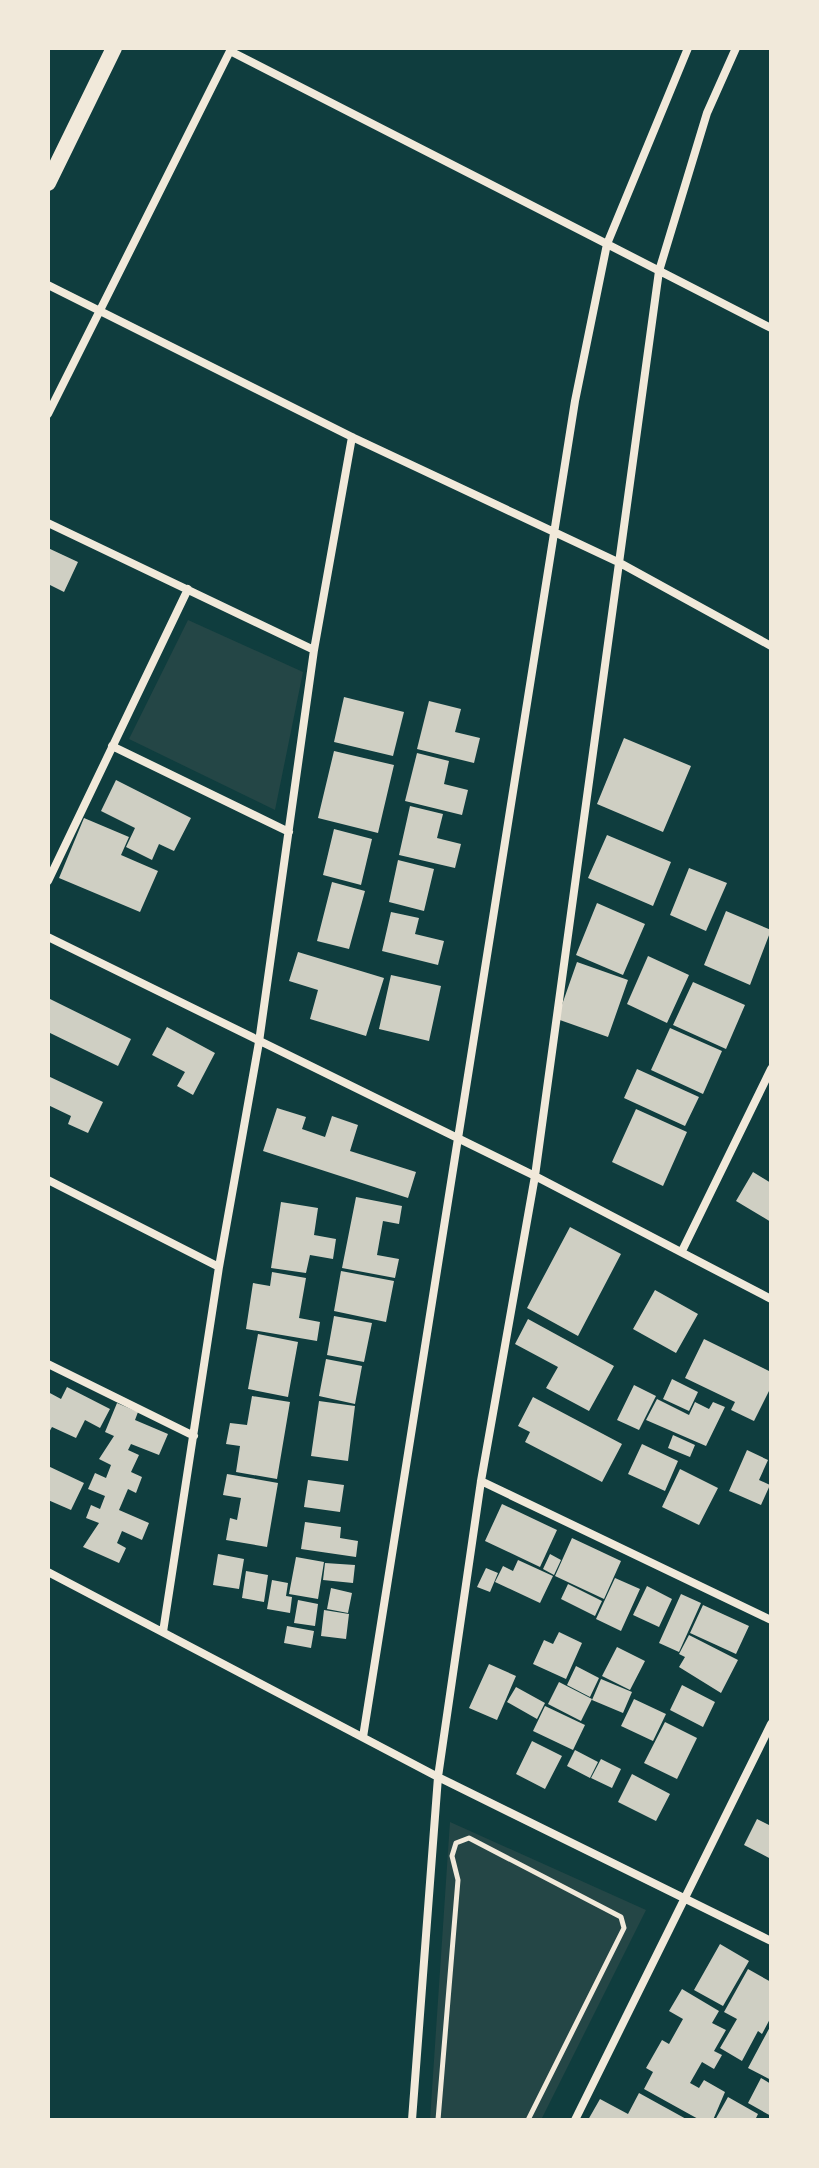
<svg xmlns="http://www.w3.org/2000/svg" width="819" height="2168" viewBox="0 0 819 2168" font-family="'Exo 2',sans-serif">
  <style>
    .green { fill: #244646 }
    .building { fill: #cfcfc3 }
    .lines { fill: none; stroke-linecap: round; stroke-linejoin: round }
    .path { stroke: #f1e9da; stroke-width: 5 }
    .minor { stroke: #f1e9da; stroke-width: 8 }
    .secondary { stroke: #f1e9da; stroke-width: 16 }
  </style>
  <rect width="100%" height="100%" fill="#0f3d3e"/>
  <path class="green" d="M188,620L303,672L275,810L129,739Z
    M450,1822L646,1910L541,2120H430Z"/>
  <path class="building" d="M48,548L78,562L64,592L48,584Z
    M344,697L404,712L393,756L334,742Z
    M429,701L461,709L455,732L480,738L474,763L417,749Z
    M624,738L691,766L663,832L597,804Z
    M334,751L394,765L378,833L318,818Z
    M417,753L449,761L444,784L468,790L462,815L405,801Z
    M116,780L191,818L174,851L159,844L152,860L126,847L135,828L101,811Z
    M410,806L443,814L437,838L461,844L455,868L399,855Z
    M84,818L129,837L121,855L158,871L140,912L59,878Z
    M334,829L372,839L361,885L323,875Z
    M607,835L671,862L653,906L588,878Z
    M398,860L434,869L424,911L389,902Z
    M689,868L727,883L706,931L670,915Z
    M332,882L365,891L349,949L317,941Z
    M597,903L645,924L623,975L576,955Z
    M726,911L771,930L750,985L704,965Z
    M391,912L419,918L415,934L444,941L438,965L382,951Z
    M298,952L384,978L366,1036L310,1019L318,990L289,981Z
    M648,956L689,975L667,1023L627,1004Z
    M577,962L628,980L608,1037L557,1019Z
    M391,975L441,986L429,1041L379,1029Z
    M693,982L745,1005L726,1049L673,1025Z
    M48,998L131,1039L118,1066L48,1032Z
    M167,1027L215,1053L193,1095L177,1086L185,1072L152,1055Z
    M670,1028L722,1051L703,1094L651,1070Z
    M637,1069L699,1097L685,1126L624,1098Z
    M48,1076L103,1102L88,1133L68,1124L71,1116L48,1105Z
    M277,1108L306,1117L302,1129L325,1137L332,1116L358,1125L350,1151L416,1172L408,1198L263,1151Z
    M636,1109L687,1132L663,1186L612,1162Z
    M753,1172L771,1183V1222L736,1201Z
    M356,1197L402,1206L399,1224L383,1221L377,1255L399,1259L395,1278L342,1268Z
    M281,1202L318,1208L314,1235L336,1239L333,1259L310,1255L306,1273L271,1268Z
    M570,1227L621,1254L578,1336L527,1308Z
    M341,1271L394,1281L386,1322L334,1311Z
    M272,1272L306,1278L299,1318L320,1322L317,1341L246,1329L253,1283L270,1286Z
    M655,1290L698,1314L676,1353L633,1329Z
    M334,1316L372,1323L364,1362L327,1355Z
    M528,1319L614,1366L589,1411L546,1388L558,1367L515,1344Z
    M258,1334L298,1342L288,1397L248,1389Z
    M704,1339L771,1372V1387L754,1421L731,1410L735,1402L685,1378Z
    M326,1359L362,1366L355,1404L319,1396Z
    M672,1379L698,1392L689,1411L663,1399Z
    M634,1385L656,1396L639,1430L617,1420Z
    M67,1387L110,1409L100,1428L85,1420L76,1438L52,1427L48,1434V1392L61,1399Z
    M252,1396L290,1402L277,1479L236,1472L240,1446L226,1444L230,1423L247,1425Z
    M533,1397L622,1444L602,1482L525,1442L530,1432L518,1426Z
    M657,1399L689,1415L695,1402L709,1409L713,1402L725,1407L706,1446L646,1420Z
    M319,1401L355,1406L348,1461L311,1456Z
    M117,1403L138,1412L135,1420L168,1434L159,1455L131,1444L128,1450L139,1455L131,1472L142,1477L136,1493L128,1489L119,1510L149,1523L142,1540L122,1531L117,1543L126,1548L119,1563L83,1547L99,1523L86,1518L91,1505L100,1509L105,1496L88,1489L95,1473L106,1478L111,1465L99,1459L114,1436L105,1432Z
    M673,1435L695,1445L690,1457L668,1448Z
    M642,1444L678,1461L665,1491L628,1474Z
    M747,1450L768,1460L759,1480L770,1485L761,1505L729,1491Z
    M48,1466L84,1483L71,1510L48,1500Z
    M680,1469L718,1488L699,1525L662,1507Z
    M227,1474L278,1483L267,1547L226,1540L230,1518L237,1520L241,1498L223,1495Z
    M308,1480L344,1485L340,1512L304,1507Z
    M502,1504L557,1530L540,1567L485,1541Z
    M305,1522L341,1527L340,1538L358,1541L356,1557L301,1549Z
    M572,1538L621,1561L604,1599L555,1576Z
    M218,1554L244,1559L239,1589L213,1585Z
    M550,1554L561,1560L554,1575L543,1569Z
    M296,1557L324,1562L318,1599L289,1594Z
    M518,1560L553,1576L540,1603L495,1582L503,1566L513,1571Z
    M325,1563L355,1565L353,1583L323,1580Z
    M486,1568L498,1573L490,1592L477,1587Z
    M246,1571L268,1575L264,1602L242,1598Z
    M615,1578L640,1589L621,1631L596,1619Z
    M272,1580L288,1583L286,1596L292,1597L290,1613L267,1609Z
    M568,1584L602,1601L595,1616L561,1599Z
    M647,1586L672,1599L659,1627L633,1615Z
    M331,1588L352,1593L348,1613L327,1609Z
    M681,1594L701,1603L679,1652L659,1643Z
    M298,1600L318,1604L315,1626L294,1623Z
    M703,1605L749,1626L736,1654L690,1633Z
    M324,1610L349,1614L346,1639L321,1636Z
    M287,1626L314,1631L311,1648L284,1643Z
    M559,1632L582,1643L566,1679L533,1664L544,1640L553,1644Z
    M689,1635L738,1660L721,1693L679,1667L685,1657L679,1654Z
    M617,1647L645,1661L630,1690L602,1676Z
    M489,1664L516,1676L497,1720L469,1708Z
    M576,1666L599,1678L590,1697L567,1685Z
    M601,1679L632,1692L623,1713L592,1700Z
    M559,1682L592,1699L581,1721L548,1704Z
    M682,1685L715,1702L703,1727L670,1710Z
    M516,1687L545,1703L537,1719L507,1702Z
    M634,1699L666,1714L653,1741L621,1726Z
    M545,1706L585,1725L573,1750L533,1731Z
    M665,1722L697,1738L677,1779L644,1763Z
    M532,1741L562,1756L545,1789L516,1774Z
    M575,1750L598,1762L590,1778L567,1766Z
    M601,1759L621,1769L612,1788L591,1778Z
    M632,1774L670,1794L656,1821L618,1802Z
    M757,1819L771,1826V1859L744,1845Z
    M720,1944L749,1961L723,2006L694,1990Z
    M748,1969L771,1982V2017L762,2034L758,2031L742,2061L720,2048L737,2019L724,2012Z
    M682,1989L719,2011L712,2023L726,2030L714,2051L722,2055L714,2069L702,2062L690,2083L699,2088L704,2080L725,2092L713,2120H700L644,2089L653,2072L646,2068L662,2040L669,2044L683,2019L669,2011Z
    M771,2025V2080L748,2068Z
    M761,2078L771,2084V2116L748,2103Z
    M639,2093L688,2120H588L600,2099L628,2114Z
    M728,2097L758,2114L755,2120H715Z"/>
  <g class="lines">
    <path class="path" d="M438,2120L458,1880L452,1856L456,1843L469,1838L621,1917L624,1928L528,2120"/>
    <path class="minor" d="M230,51L771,328
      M48,285L352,437L620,563L771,646
      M48,414L231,49
      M48,523L314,650
      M112,746L289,832
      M48,881L188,589
      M48,937L535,1176L771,1299
      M48,1180L219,1267
      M682,1251L771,1069
      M48,1364L194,1436
      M481,1481L771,1620
      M48,1572L438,1777L771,1941
      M163,1632L219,1267L259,1042L314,650L352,437
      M363,1737L575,401L607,244L688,48
      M412,2120L438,1777L481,1481L535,1176L659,271L707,113L736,48
      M575,2120L771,1724"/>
    <path class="secondary" d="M48,183L114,48"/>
  </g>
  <rect width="819" height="2168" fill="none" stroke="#f1e9da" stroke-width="100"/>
</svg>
